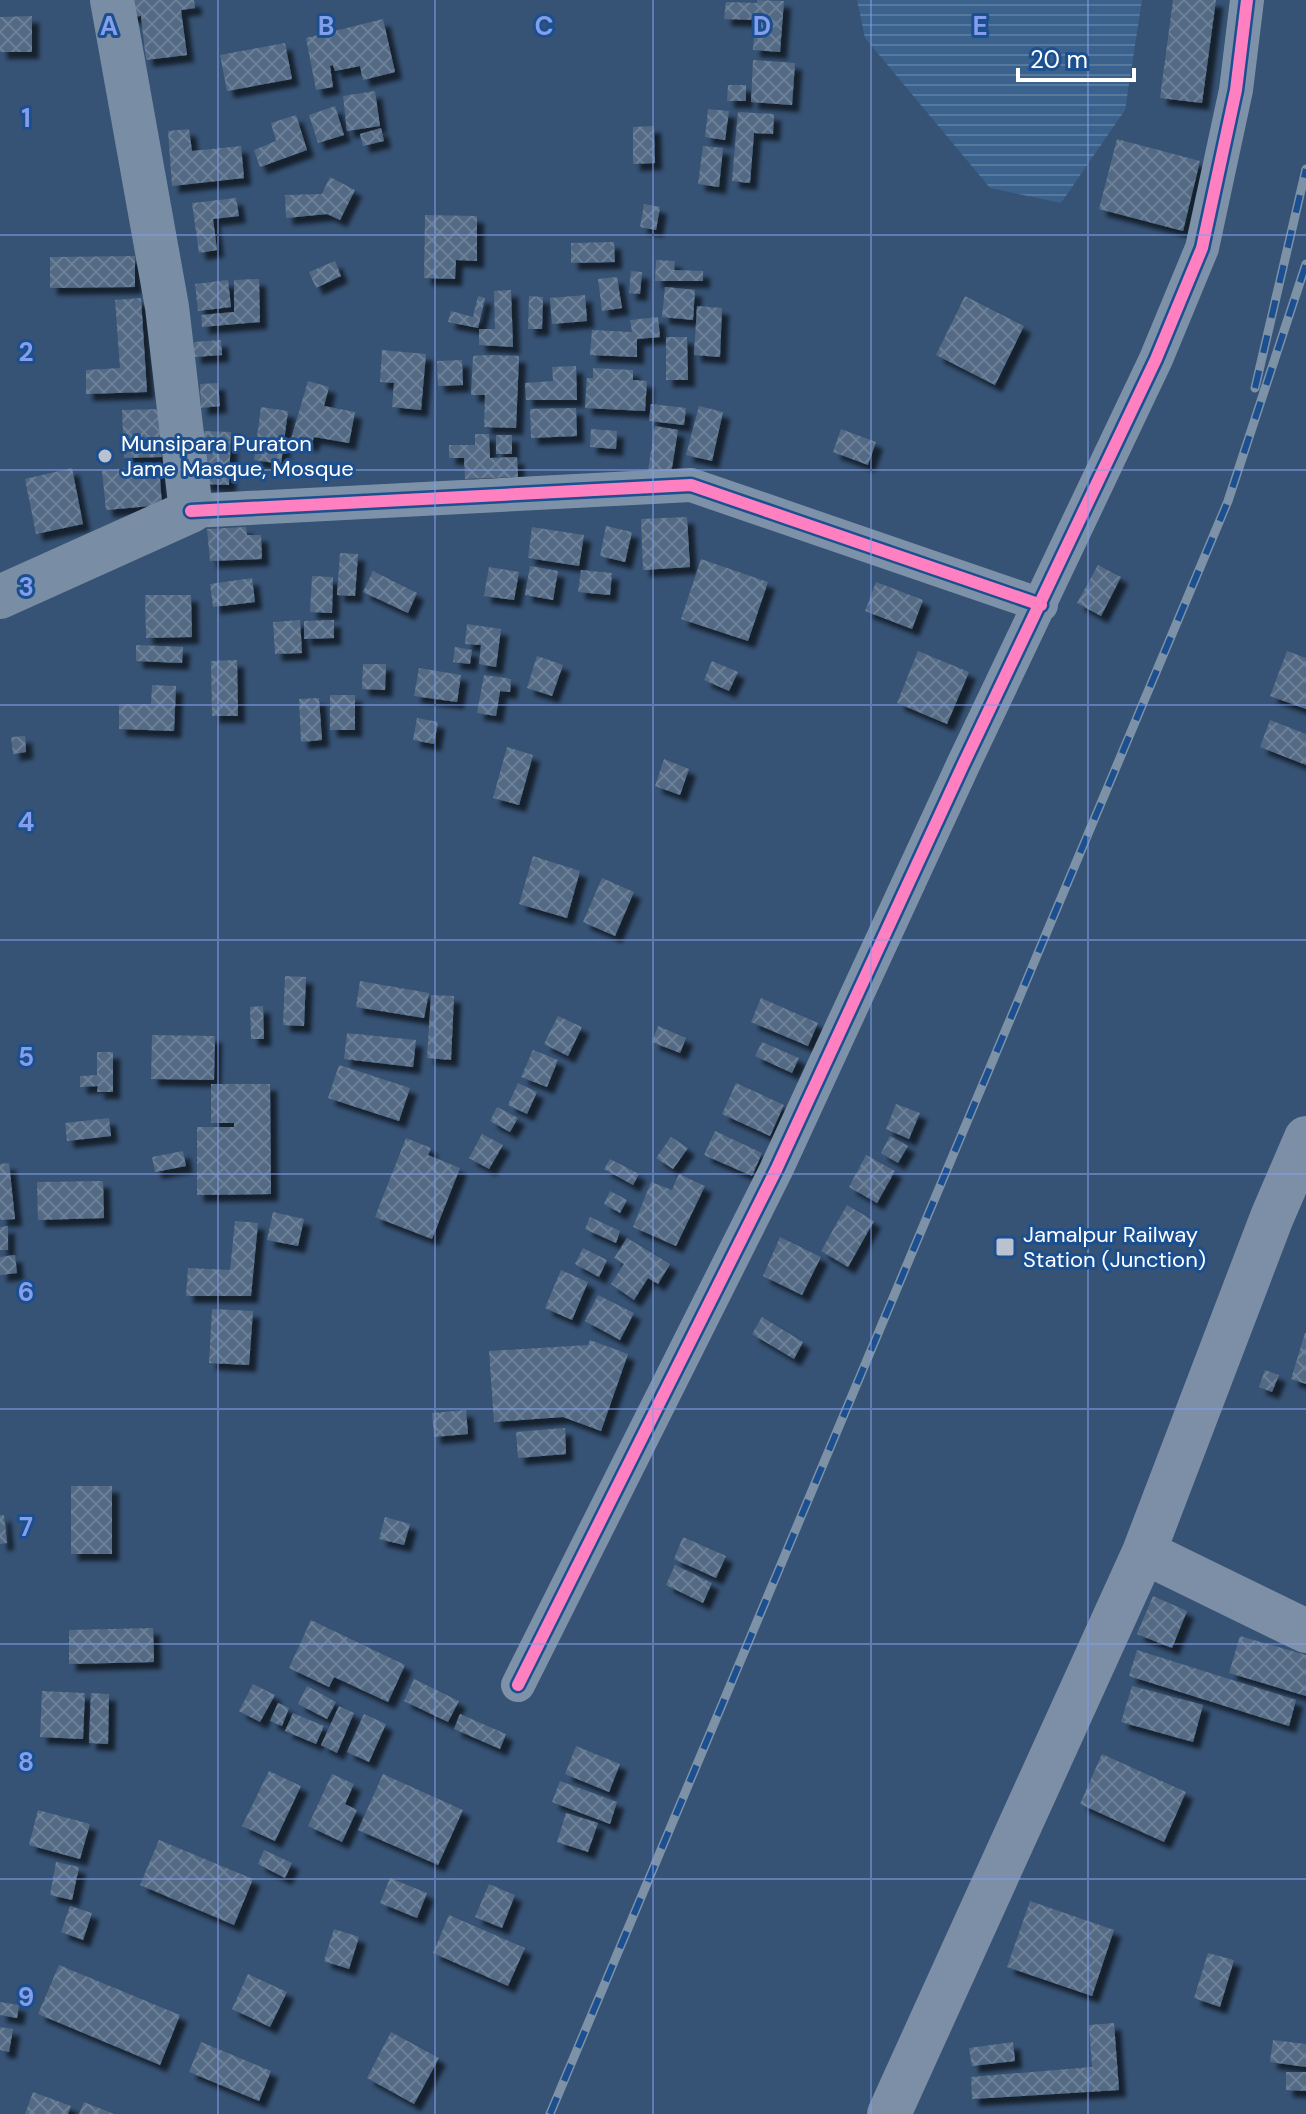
<svg xmlns="http://www.w3.org/2000/svg" width="1306" height="2114" viewBox="0 0 1306 2114" font-family="'DM Sans',sans-serif">
  <style>
    .water { fill: url(#water-rules) }
    .building { fill: url(#building-cross-hatch); filter: url(#shadow) }
    .lines { fill: none; stroke-linecap: round; stroke-linejoin: round }
    .minor { stroke: #7d92a8; stroke-width: 34 }
    .secondary { stroke: #798da4; stroke-width: 44 }
    .primary { stroke: #7d8ea7; stroke-width: 44 }
    .rail-casing { stroke: #7e92a7; stroke-width: 9 }
    .rail { stroke: #1b4f8f; stroke-width: 6; stroke-dasharray: 18; stroke-linecap: butt }
    .cycleway-casing { stroke: #1b4f8f; stroke-width: 17 }
    .cycleway { stroke: #ff80c0; stroke-width: 12 }
    .grid { fill: none; stroke: #839eea; stroke-width: 2; stroke-opacity: 0.55 }
    .poi-dot { fill: #b9c2ce; stroke: #1b4f8f; stroke-width: 3 }
    .labels { text-anchor: middle; dominant-baseline: central; stroke-width: 6; stroke-linejoin: round; paint-order: stroke }
    .poi-label { font-size: 22px; fill: #fff; stroke: #1b4f8f; text-anchor: start }
    .grid-label { font-size: 26px; text-anchor: middle; font-weight: bold; fill: #839eea; stroke: #1b4f8f; stroke-width: 6; stroke-linejoin: round; paint-order: stroke }
  </style>
  <defs>
    <pattern id="water-rules" width="6" height="5" patternUnits="userSpaceOnUse" patternTransform="scale(2)"><rect width="6" height="5" fill="#3b618d"/><path d="M0 2.5h6" fill="none" stroke="#58799e"/></pattern>
    <pattern id="building-cross-hatch" width="8" height="8" patternUnits="userSpaceOnUse" patternTransform="scale(2)"><rect width="8" height="8" fill="#526984"/><path d="M0 0l8 8M0 8l8-8" fill="none" stroke="#6c8096"/></pattern>
    <filter id="shadow"><feDropShadow dx="7" dy="7" stdDeviation="2" flood-color="#0009"/></filter>
  </defs>
  <rect width="100%" height="100%" fill="#365274"/>
  <path class="water" d="M857,0H1142L1125,110L1061,203L990,188L865,38Z"/>
  <path class="building" d="M127,0H194L195,8L181,10L187,55L146,60L141,16L129,17Z
    M757,0L784,1L780,52L753,50L755,20L724,19L726,2L757,3Z
    M1173,0H1216L1202,103L1160,98Z
    M32,16V52H0V17Z
    M383,19L395,72L363,80L360,66L335,71L333,65L330,66L333,87L316,90L306,38Z
    M285,43L292,79L227,91L220,55Z
    M753,60L795,63L792,105L751,102Z
    M728,85H746V101H727Z
    M375,91L380,126L347,131L343,96Z
    M335,106L344,135L318,143L309,115Z
    M708,109L729,111L725,140L705,137Z
    M738,112L774,114L773,134L754,133L750,183L732,181Z
    M296,115L307,150L260,167L254,150L276,141L271,123Z
    M654,126L655,163L633,164V127Z
    M381,128L384,141L363,146L360,134Z
    M189,129L192,151L241,146L244,178L172,186L168,131Z
    M1117,139L1200,161L1183,231L1099,209Z
    M703,146L723,148L719,187L698,184Z
    M330,177L355,190L340,220L327,214L286,218L285,195L322,194Z
    M236,198L239,216L213,219L217,250L199,253L192,203Z
    M644,204L660,207L656,230L640,227Z
    M425,215L477,216V261L456,260L455,279L424,278Z
    M614,242L615,262L571,263V243Z
    M135,256V287L50,288V257Z
    M656,260L675,261L674,270L703,271V281H655Z
    M335,261L341,276L316,288L309,272Z
    M631,271L642,272L640,294L629,293Z
    M617,277L622,308L602,311L598,279Z
    M259,279L260,322L202,327L201,315L234,312V280Z
    M228,280L231,307L198,311L195,284Z
    M665,287L695,290L693,320L662,317Z
    M511,290L513,347L479,345V329H495L494,291Z
    M585,295L587,321L552,324L550,298Z
    M478,296L485,298L478,328L448,322L451,311L473,317Z
    M529,296L543,297L542,329H528Z
    M965,296L1024,326L995,385L936,355Z
    M141,298L147,392L86,394V370L120,368L115,300Z
    M697,306L722,308L720,357L694,355Z
    M658,317L660,337L637,339V357L590,355L592,330L632,332L630,320Z
    M666,337H687L688,380H666Z
    M221,340L222,355L194,357V342Z
    M382,350L426,354L421,410L392,407L394,383L380,382Z
    M487,355L519,356L516,428L484,427L485,395H471L473,356Z
    M462,360L463,385L438,386L437,361Z
    M576,366L577,400H526L525,383L553,381L552,367Z
    M593,368L633,370V380L647,381L645,411L585,408L587,378H593Z
    M308,381L329,387L324,406L355,412L349,443L314,437L311,445L291,439Z
    M218,383L220,406L201,408L200,384Z
    M651,404L686,408L684,425L649,421Z
    M699,406L723,412L712,461L686,455Z
    M261,407L288,411L281,464L254,460Z
    M576,408L577,436L531,438L530,409Z
    M161,409L162,457L124,458L122,410Z
    M655,426L678,430L671,474L648,470Z
    M591,429L617,431L616,449L590,447Z
    M841,429L876,442L868,465L833,452Z
    M204,431L231,432L229,485L203,484Z
    M475,434H489L490,458L517,457L518,477L465,479L464,458H449V445H475Z
    M496,435H512V454H496Z
    M159,465L162,505L106,510L102,471Z
    M72,468L83,524L36,534L25,479Z
    M687,517L690,567L643,570L641,519Z
    M606,526L632,532L625,562L600,556Z
    M246,527L247,535H261L262,559L210,561L207,529Z
    M532,527L584,535L579,566L528,558Z
    M340,553L358,554L355,596L337,595Z
    M701,559L768,582L748,641L681,619Z
    M1098,565L1121,577L1101,616L1077,603Z
    M530,566L558,571L553,600L525,595Z
    M489,567L519,572L514,600L484,596Z
    M581,570L612,573L610,595L578,592Z
    M373,571L417,593L408,613L363,592Z
    M312,576L333,577L332,613L310,612Z
    M252,578L255,602L213,607L210,584Z
    M876,582L923,600L912,629L865,611Z
    M145,595H191L192,637L146,638Z
    M300,620L302,653L275,654L273,622Z
    M334,620V638L304,639V621Z
    M467,624L501,629L496,667L479,664L481,645L465,644Z
    M136,645L183,647L182,663L136,661Z
    M455,647L472,650L470,664L453,662Z
    M918,651L969,672L947,724L897,703Z
    M1287,651L1306,658V709L1270,696Z
    M537,656L563,665L552,696L527,688Z
    M237,660L238,716H212L211,661Z
    M712,661L738,672L729,691L704,680Z
    M363,664H386L385,690L362,689Z
    M419,668L461,675L457,702L414,696Z
    M484,675L511,679L510,692L500,691L496,716L477,713Z
    M152,685L176,686L174,731L119,729V704H151Z
    M330,695H355V730H330Z
    M319,698L322,740L301,742L299,699Z
    M417,718L438,722L434,744L413,740Z
    M1270,720L1306,734V765L1260,747Z
    M25,736L26,752L13,754L11,737Z
    M507,747L533,755L519,805L493,798Z
    M664,759L689,769L680,795L655,786Z
    M533,856L580,871L567,918L519,904Z
    M602,878L634,892L615,936L583,922Z
    M285,976L306,977L304,1026L283,1025Z
    M360,981L429,993L424,1018L356,1007Z
    M431,995L454,996L451,1060L427,1058Z
    M761,998L818,1023L808,1046L751,1022Z
    M263,1006L264,1039H251L250,1007Z
    M558,1016L582,1027L568,1056L544,1044Z
    M658,1026L686,1038L680,1053L652,1042Z
    M347,1033L416,1040L413,1067L344,1059Z
    M152,1035L215,1036L214,1080L151,1079Z
    M762,1042L799,1058L792,1073L755,1056Z
    M533,1050L558,1060L547,1087L521,1077Z
    M97,1052H113V1092H97L98,1086L80,1087V1076L97,1075Z
    M339,1065L410,1088L399,1121L328,1098Z
    M518,1083L537,1092L527,1114L508,1105Z
    M736,1083L784,1105L770,1136L722,1114Z
    M211,1084H270L271,1194L197,1195V1127H234V1123H211Z
    M896,1104L920,1113L909,1139L886,1129Z
    M497,1107L518,1118L510,1132L490,1121Z
    M109,1118L111,1136L67,1141L65,1123Z
    M715,1131L762,1153L752,1176L704,1155Z
    M482,1134L503,1145L489,1169L469,1158Z
    M890,1136L908,1146L898,1163L881,1153Z
    M671,1137L688,1148L673,1169L656,1158Z
    M406,1138L431,1148L428,1155L460,1168L432,1239L375,1217Z
    M183,1151L186,1166L155,1172L152,1157Z
    M866,1155L895,1171L877,1203L849,1187Z
    M610,1159L639,1174L633,1185L604,1169Z
    M9,1163L15,1219L0,1220V1164Z
    M679,1174L705,1186L676,1246L633,1227L651,1182L672,1190Z
    M103,1181L104,1218L38,1220L37,1182Z
    M610,1191L627,1200L620,1213L604,1204Z
    M847,1205L874,1221L848,1267L821,1251Z
    M273,1212L304,1219L298,1246L267,1240Z
    M590,1217L620,1231L616,1243L585,1229Z
    M235,1221L258,1223L251,1296H186L188,1268L230,1270Z
    M8,1226V1250H0V1227Z
    M780,1237L821,1257L802,1295L763,1276Z
    M627,1238L670,1264L658,1284L648,1278L634,1300L611,1284L624,1264L614,1258Z
    M583,1248L607,1260L599,1277L575,1264Z
    M15,1255L17,1273L0,1275V1257Z
    M561,1270L588,1282L572,1320L545,1308Z
    M598,1295L634,1313L620,1340L585,1321Z
    M212,1309L253,1311L249,1365L209,1363Z
    M762,1317L803,1342L794,1359L752,1334Z
    M1305,1333H1306V1384L1291,1379Z
    M590,1340L628,1354L601,1431L563,1417L494,1422L489,1351L588,1345Z
    M1265,1370L1279,1375L1272,1392L1259,1387Z
    M466,1410L468,1434L434,1437L432,1413Z
    M565,1428L566,1454L518,1458L516,1432Z
    M71,1486H112V1554H71Z
    M0,1515H4L7,1543L0,1544Z
    M385,1517L410,1524L404,1545L379,1539Z
    M683,1537L726,1556L716,1578L674,1559Z
    M675,1565L712,1583L703,1603L666,1585Z
    M1153,1596L1187,1611L1172,1648L1137,1634Z
    M311,1620L405,1665L388,1702L334,1677L329,1687L289,1668Z
    M153,1628L154,1662L69,1664V1630Z
    M1240,1636L1306,1655V1696L1229,1673Z
    M1137,1650L1296,1700L1289,1726L1129,1676Z
    M414,1679L459,1701L448,1722L404,1701Z
    M253,1684L275,1695L260,1722L239,1711Z
    M307,1686L336,1702L327,1719L298,1704Z
    M1132,1686L1203,1705L1193,1742L1121,1722Z
    M42,1691L85,1693L83,1739L40,1737Z
    M91,1693L109,1694L108,1744L89,1743Z
    M278,1703L289,1708L282,1726L270,1721Z
    M339,1706L354,1713L337,1753L321,1745Z
    M293,1713L324,1726L316,1744L285,1731Z
    M364,1714L386,1724L369,1762L347,1752Z
    M460,1714L506,1734L500,1749L454,1729Z
    M576,1746L620,1764L609,1792L565,1774Z
    M1102,1754L1186,1792L1164,1842L1080,1804Z
    M269,1771L301,1786L275,1841L242,1826Z
    M332,1774L354,1784L345,1804L357,1810L342,1842L308,1826Z
    M383,1774L463,1810L438,1865L358,1830Z
    M560,1781L617,1802L610,1824L552,1802Z
    M38,1810L90,1824L80,1859L29,1845Z
    M566,1813L598,1823L588,1852L557,1842Z
    M159,1840L253,1879L234,1925L140,1885Z
    M264,1850L292,1863L285,1878L258,1864Z
    M56,1862L79,1867L72,1900L50,1895Z
    M390,1878L427,1893L417,1918L380,1903Z
    M489,1884L515,1895L502,1928L475,1917Z
    M1030,1901L1114,1930L1092,1996L1007,1967Z
    M70,1906L92,1913L83,1940L61,1932Z
    M449,1915L525,1948L508,1986L433,1953Z
    M334,1929L359,1937L349,1969L324,1961Z
    M1208,1953L1234,1960L1220,2007L1194,1998Z
    M59,1965L180,2015L160,2065L38,2014Z
    M248,1974L287,1992L270,2027L232,2009Z
    M0,2002L19,2005L17,2018L0,2015Z
    M1114,2023L1119,2090L972,2099L971,2077L1092,2067L1089,2025Z
    M0,2027L13,2029L9,2052L0,2050Z
    M391,2032L439,2058L414,2104L367,2078Z
    M1273,2040L1306,2044V2067L1270,2062Z
    M201,2042L271,2071L259,2101L189,2072Z
    M1013,2042L1015,2061L972,2066L969,2048Z
    M1286,2072H1306V2091L1286,2090Z
    M33,2092L71,2106L68,2114H25Z
    M84,2102L114,2114H79Z"/>
  <g class="lines">
    <path class="minor" d="M191,511L691,485L1041,605
      M518,1685L776,1170L963,765L1156,359L1202,248L1236,90L1247,0"/>
    <path class="secondary" d="M0,597L191,511L167,307L112,0"/>
    <path class="primary" d="M1144,1552L1306,1631
      M889,2114L1144,1552L1272,1217L1306,1138"/>
    <g class="rail-casing">
      <path id="rail" d="M1255,388L1306,169
        M550,2114L1228,501L1306,264"/>
    </g>
    <use href="#rail" class="rail"/>
    <g class="cycleway-casing">
      <path id="cycleway" d="M191,511L691,485L1041,605
        M518,1685L776,1170L963,765L1156,359L1202,248L1236,90L1247,0"/>
    </g>
    <use href="#cycleway" class="cycleway"/>
  </g>
  <path class="grid" d="M218,0V2114M435,0V2114M653,0V2114M871,0V2114M1088,0V2114M0,235H1306M0,470H1306M0,705H1306M0,940H1306M0,1174H1306M0,1409H1306M0,1644H1306M0,1879H1306"/>
  <g class="poi-dot">
    <circle cx="105" cy="456" r="8"/>
    <rect x="995" y="1237" width="20" height="20" rx="4"/>
  </g>
  <g class="labels">
    <g class="poi-label">
      <text x="121" y="443">Munsipara Puraton<tspan x="121" dy="25">Jame Masque, Mosque</tspan></text>
      <text x="1023" y="1234">Jamalpur Railway<tspan x="1023" dy="25">Station (Junction)</tspan></text>
    </g>
  </g>
  <g class="grid-label">
    <text x="109" y="35">A</text>
    <text x="326" y="35">B</text>
    <text x="544" y="35">C</text>
    <text x="762" y="35">D</text>
    <text x="980" y="35">E</text>
    <text x="26" y="127">1</text>
    <text x="26" y="361">2</text>
    <text x="26" y="596">3</text>
    <text x="26" y="831">4</text>
    <text x="26" y="1066">5</text>
    <text x="26" y="1301">6</text>
    <text x="26" y="1536">7</text>
    <text x="26" y="1771">8</text>
    <text x="26" y="2006">9</text>
  </g>
  <path d="M1018 68v12h116v-12" fill="none" stroke="#ffffff" stroke-width="4"/>
  <text x="1030" y="68" font-size="24" fill="#ffffff" stroke="#1b4f8f" stroke-width="6" paint-order="stroke">20 m</text>
</svg>
